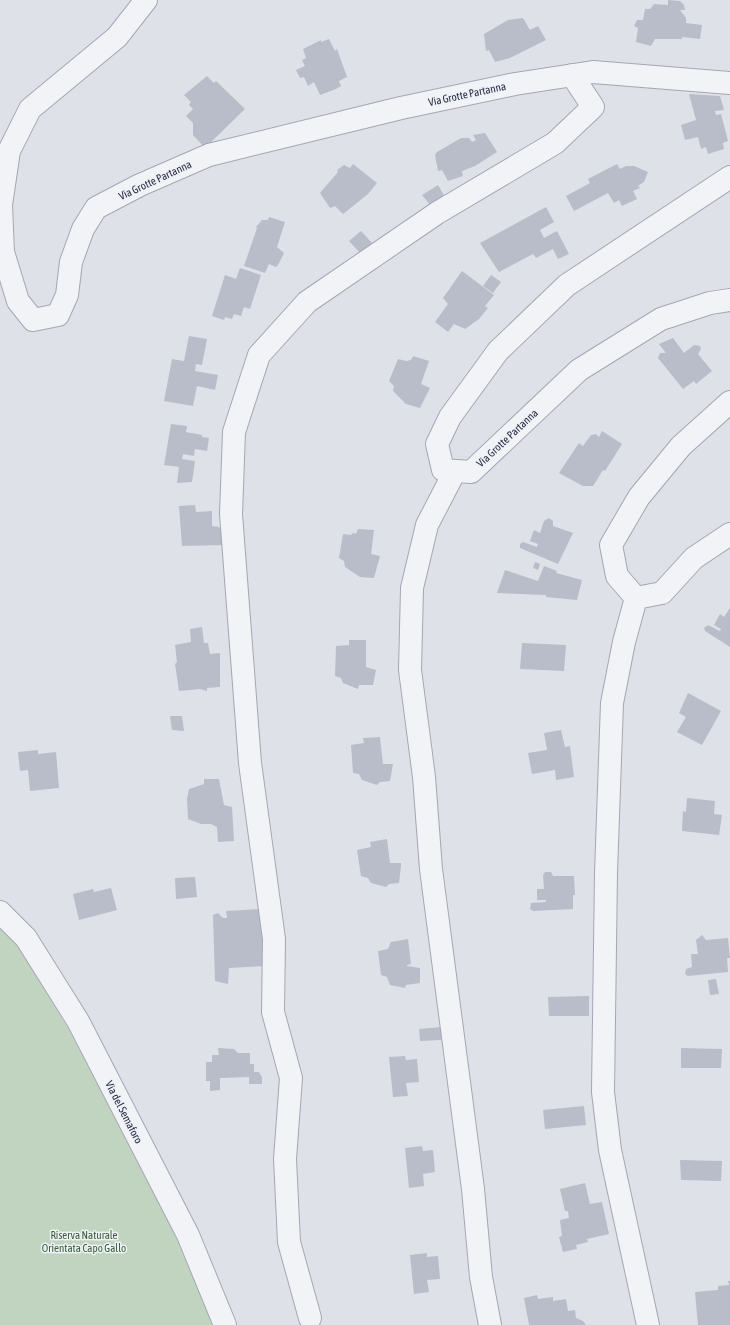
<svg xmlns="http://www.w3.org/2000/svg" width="730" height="1325" viewBox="0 0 730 1325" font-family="'Asap Condensed',sans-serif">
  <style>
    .green { fill: #c1d4c0 }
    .building { fill: #b9bcc9 }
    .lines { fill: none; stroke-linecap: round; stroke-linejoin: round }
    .minor-casing { stroke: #a4a7b3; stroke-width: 24 }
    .minor { stroke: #f2f3f7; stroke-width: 22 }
    .labels { text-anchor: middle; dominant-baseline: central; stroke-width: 3; stroke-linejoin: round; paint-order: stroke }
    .street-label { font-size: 11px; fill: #272c41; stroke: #eff1f7 }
    .park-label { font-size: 11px; fill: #345e34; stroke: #eff1f7 }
  </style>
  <rect width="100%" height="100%" fill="#dfe1e9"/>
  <path class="green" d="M0,927L17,944L69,1030L176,1237L213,1325H0Z"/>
  <path class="building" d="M668,0L680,1L684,5L685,10H680L686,18V23L702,25L700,39L682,37V39H655L651,46L636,42L638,28L634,26L637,20H643L645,9H650L654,4L668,5Z
    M523,18L530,30L538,26L546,40L510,58L495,62L489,50L486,51L484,34L508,20Z
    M329,39L335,51L337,49L347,77L339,81L341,86L336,89L320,95L314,82L308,86L304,77L300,78L296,70L305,66L302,60L306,58L303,49L321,40V42Z
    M207,76L214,83L216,81L245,109L205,148L193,135V123L186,116L193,109L189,105L191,102L184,95Z
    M689,94L720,96L724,110L715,111L716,115L721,114L728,141L723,143L724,149L708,154L706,147L701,149L698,137L685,140L681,125L696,120Z
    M485,133L497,152L475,166L462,171L463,176L448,181L442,170L438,171L435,155L437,152L461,138H469L472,142L476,140L473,135Z
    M353,164L377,183L368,194L343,214L335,206L330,208L320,193L338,172L337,170L344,165L350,168Z
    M617,164L620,169L626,166H634L648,172L644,182L638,186L640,188L633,191L637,199L622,206L619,200L614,203L608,193L574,211L566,196L590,183L588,179Z
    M438,185L445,197L431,206L422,195Z
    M546,207L554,222L540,230L544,238L557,231L569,254L558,259L553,249L536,258L533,254L499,272L480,243Z
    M269,217L285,222L277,247L284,253L278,265L276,267L269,264L265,273L244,266L257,228L256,227L262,220H268Z
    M361,231L372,243L361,254L349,241Z
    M240,268L261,275L250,309L244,307L241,316L234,314L232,319L225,317L224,320L212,316L225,275L236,279Z
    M462,271L494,295L485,306L488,308L479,319L465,329L454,324L448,332L435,322L448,304L443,298Z
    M491,275L501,282L493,293L483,286Z
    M189,336L207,339L202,365L196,364L195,371L218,375L215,390L197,386L193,406L164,401L172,359L184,361Z
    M673,338L684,353L694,345L700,346L701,349L698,354L712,371L696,384L694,381L683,389L658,358L660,353H666L659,344Z
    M413,356L429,361L421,384L430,388L420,408L406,404L393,391L394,386L389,381L398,359L406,361L411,360Z
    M171,424L187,426L186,432L202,435V437L209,438L207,451L195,449L194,456L183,454L182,459L195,461L192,482L177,483L179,467L164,465Z
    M602,431L622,444L605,471L603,470L593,486H583L559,473L579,443L583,446L591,435L596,434L599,437Z
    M195,505L196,512L212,511V526L219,527L221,530L223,545L182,546L179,506Z
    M549,518L553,521V526L573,533L558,564L520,548V544L523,542L537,547L538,544L530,541L534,530L540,533L544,521Z
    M358,529L374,530L371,554L380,556L374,578L360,577L345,567L344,561L339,558L343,534L351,535L353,533L356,534Z
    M535,562L540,564L538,570L533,568Z
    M544,566L557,571L556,573L582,580L577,600L546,597V595L497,593L505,570L538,581Z
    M730,608V647L705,631L704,628L708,625L720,631L721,629L714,625L720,614L724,617Z
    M202,627L204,643H208L210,654L220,653V687L207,688V691L200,689L179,691L175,664L177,662L175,645L191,642L190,629Z
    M349,640H366V667L376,670L373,685H359L358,689L343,683L341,678L335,676L336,646L349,645Z
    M522,643L566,645L564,671L520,669Z
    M688,693L721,711L702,745L677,732L686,717L679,713Z
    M170,716H182L184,731L172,730Z
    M561,730L565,747L570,746L574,777L556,780L555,770L532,774L528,753L547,750L544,733Z
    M380,737L383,764H393L390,781L380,782L377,785L362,780L359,774L353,773L351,745L364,743L363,738Z
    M38,750V754L56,752L59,788L30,791L28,770L20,771L18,752Z
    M204,779H219L224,805L232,807L234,841L218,842L217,827L211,824H201L188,819L187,799L189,789L204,784Z
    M687,798L715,801L714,814L722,815L719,835L682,831L683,811L686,812Z
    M387,839L390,863H401V866L399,883L389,884L386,887L371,883L368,878L361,876L357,850L371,847L370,842Z
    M545,872H551L553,876H574L575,895H573V909L533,911L530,909L531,903L546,902V900H537V889H544L543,875Z
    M195,877L197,897L176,899L175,878Z
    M111,888L117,910L79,920L73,894L93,889L94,892Z
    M262,909L265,966L229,968L228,984L215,981L213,915L218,913L223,918H227L226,911Z
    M702,935L706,940L728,938L730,958H727L728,972L688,976L685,974L686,969L692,967L691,954H698L696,940Z
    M408,939L411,964L407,965V966L420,968V983L406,985L405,988L390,985L387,977L381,975L378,951L388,949L391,942Z
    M716,979L719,994L710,995L708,980Z
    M589,996V1016H549L548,997Z
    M441,1027V1040L420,1041L419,1029Z
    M218,1048L234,1049L238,1053H250V1064H254V1072H259L262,1077V1084H249V1077L220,1078V1090L210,1091V1081H206V1062H212V1055H219Z
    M681,1048L722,1049L721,1068H681Z
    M405,1056L406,1060L417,1059L419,1082L406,1083L408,1096L393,1097L389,1057Z
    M584,1106L586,1125L545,1129L543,1110Z
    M422,1146L423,1151L433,1150L435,1172L423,1174L424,1186L409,1188L405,1148Z
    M680,1160L722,1161L721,1181L681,1180Z
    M585,1183L590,1204L602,1202L609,1234L587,1239L588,1242L576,1245L577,1249L563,1252L559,1237L562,1236L560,1220L569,1218L568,1211H565L560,1189Z
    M427,1253V1257L438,1256L440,1279L427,1280L429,1292L414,1294L410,1255Z
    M728,1281H730V1325H698L695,1292L718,1290V1286L729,1285Z
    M537,1295L538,1299L553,1297V1301L566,1299L568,1311L575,1310L576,1318L583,1321L586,1325H529L524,1298Z"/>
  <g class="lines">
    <g class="minor-casing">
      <path id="minor" d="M146,0L117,37L30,109L9,151L1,205L3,252L18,301L33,320L58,315L67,295L71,262L83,229L96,208L140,185L209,155L401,108L515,84L593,72L730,83
        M730,177L567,285L498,351L450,417L437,444L443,470L471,472L579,370L661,319L710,303L730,300
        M730,402L681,446L639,497L611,545L617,576L636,598L662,593L694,558L730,534
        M455,471L427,525L412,588L410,670L424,777L431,869L473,1189L481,1277L490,1325
        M636,598L624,642L612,703L606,873L603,1092L610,1150L648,1325
        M0,912L26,938L78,1021L188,1235L225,1325
        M310,1318L289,1242L285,1159L291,1078L273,1012L274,939L250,763L231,514L234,432L259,355L307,302L437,213L555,143L593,107L572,75"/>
    </g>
    <use href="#minor" class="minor"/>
  </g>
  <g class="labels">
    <g class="street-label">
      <text transform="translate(467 94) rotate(-12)">Via Grotte Partanna</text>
      <text transform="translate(155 180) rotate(-25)">Via Grotte Partanna</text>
      <text transform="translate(507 438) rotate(-43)">Via Grotte Partanna</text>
      <text transform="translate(124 1112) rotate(63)">Via del Semaforo</text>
    </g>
    <g class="park-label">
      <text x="84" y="1235">Riserva Naturale<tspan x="84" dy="13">Orientata Capo Gallo</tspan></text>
    </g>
  </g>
</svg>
